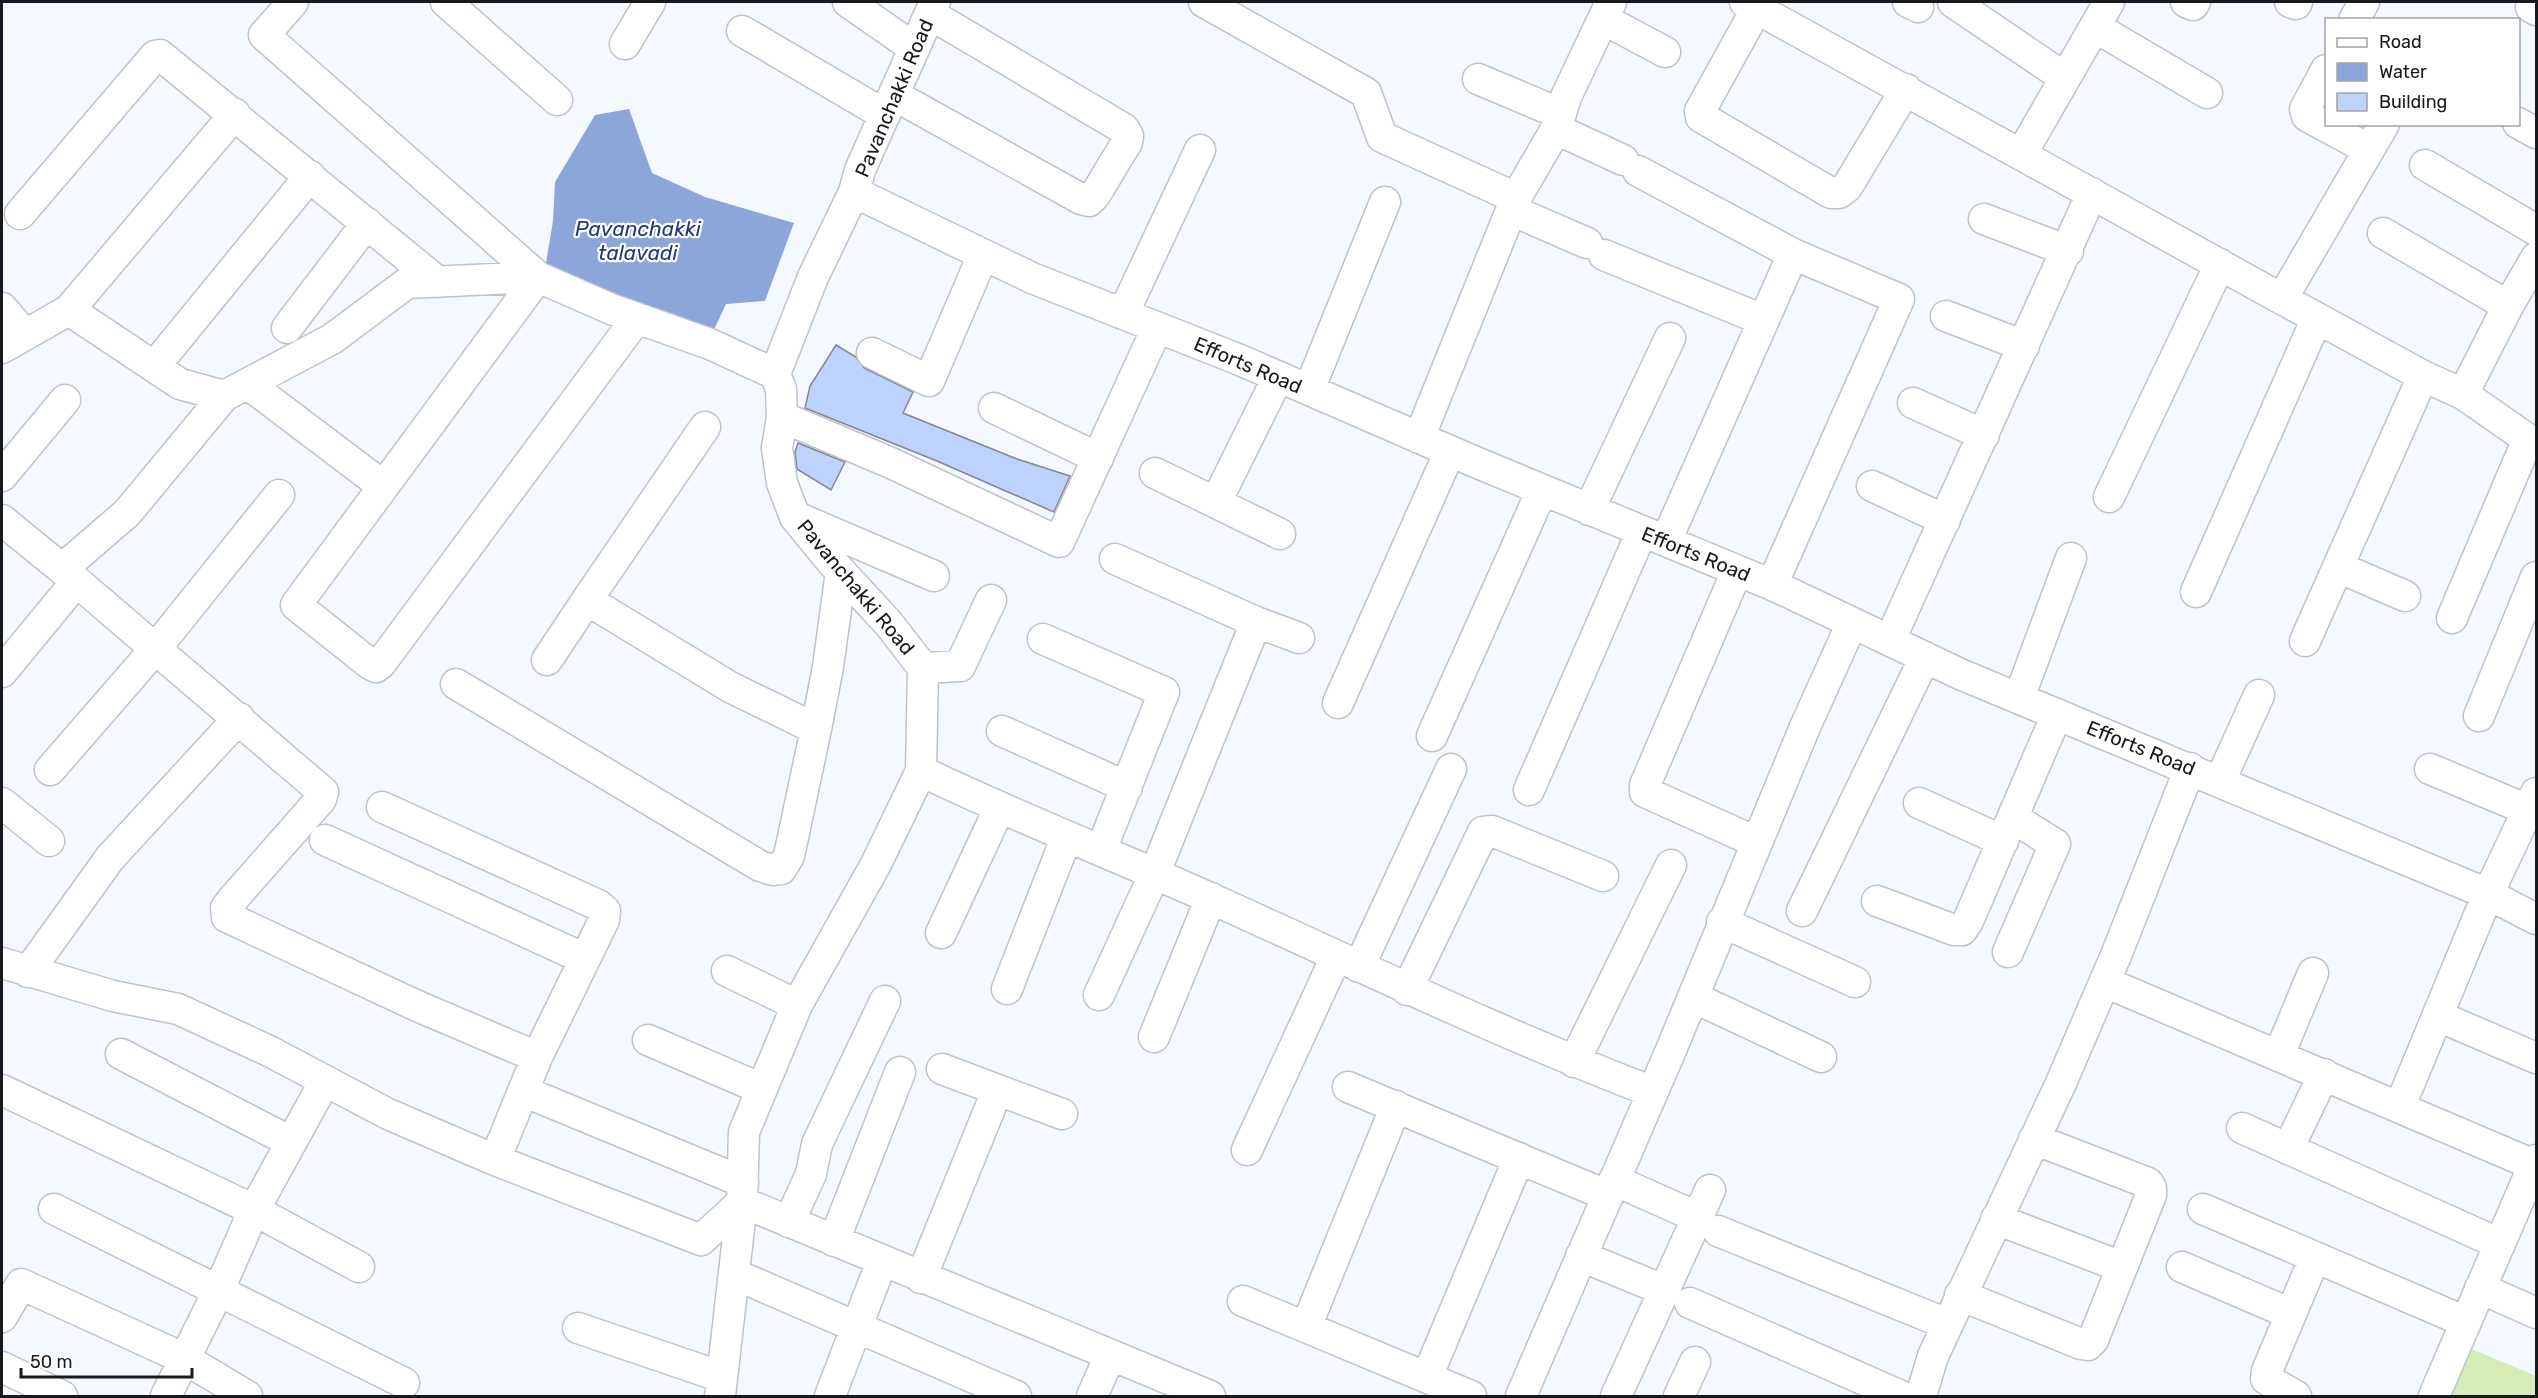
<svg xmlns="http://www.w3.org/2000/svg" width="2538" height="1398" viewBox="0 0 2538 1398" font-family="Rubik,sans-serif">
  <style>
    .green { fill: #d4ecb6 }
    .water { fill: #8da6da }
    .building { fill: #bdd2fd; stroke: #84888e; stroke-width: 1.5 }
    .lines { fill: none; stroke-linecap: round; stroke-linejoin: round }
    .minor-casing { stroke: #bfc3c9; stroke-width: 33 }
    .minor { stroke: #fff; stroke-width: 30 }
    .labels { text-anchor: middle; dominant-baseline: central; stroke-width: 4.5; stroke-linejoin: round; paint-order: stroke }
    .street-label { font-size: 20px; fill: #18191c; stroke: #fff }
    .water-label { font-size: 21px; font-style: italic; fill: #203977; stroke: #fff }
  </style>
  <rect width="100%" height="100%" fill="#f4f8ff"/>
  <path class="green" d="M2457,1343L2536,1376V1396H2435Z"/>
  <path class="water" d="M629,109L652,173L705,197L794,223L765,301L726,304L712,334L584,287L546,263L553,221L555,182L595,115Z"/>
  <path class="building" d="M836,345L856,357L864,368L913,392L903,413L1017,459L1070,476L1054,512L937,461L805,408L810,386Z
    M798,443L845,462L831,490L797,469L795,452Z"/>
  <g class="lines">
    <g class="minor-casing">
      <path id="minor" d="M293,2L264,35L538,277L296,605L370,664L376,667L381,663L637,318
        M446,2L557,100
        M848,2L914,48
        M1204,2L1366,93L1382,137L1516,198
        M1745,2L2282,299L2423,376L2463,394L2536,445
        M1908,2L1918,7
        M1953,2L2065,78
        M2186,2L2193,5L2195,2
        M2290,2L2296,4L2297,2
        M2534,2L2531,7L2536,10
        M1757,8L1700,111L1701,117L1831,193H1839L1847,187L1906,89
        M1603,19L1665,52
        M2354,20L2364,2
        M2095,27L2207,93
        M742,31L885,115
        M625,44L650,2
        M2326,70L2305,109L2307,116L2368,149
        M1478,79L1561,114
        M894,95L1081,199L1089,201L1095,195L1127,142L1128,136L1124,129L930,14
        M2518,123L2536,133
        M1556,129L1623,160
        M2022,153L2109,2
        M2425,165L2536,230
        M1638,171L1793,254
        M854,192L1032,278L1240,360L1473,461L1777,587L1960,674L2488,894L2536,919
        M1511,210L1587,243
        M20,214L155,56L160,55L438,282
        M1984,219L2068,251
        M2383,233L2508,306
        M1604,255L1763,320
        M2282,299L2384,124
        M2,308L25,335
        M69,310L235,114
        M1123,314L1200,150
        M1946,316L2024,346
        M287,328L367,223
        M2,348L69,310L180,384L224,396L332,339L407,283L538,277L611,309L710,344L775,374
        M872,353L929,381L983,255
        M154,367L310,176
        M248,384L383,486
        M1309,390L1385,202
        M2463,394L2508,306L2536,258
        M1913,403L1984,435
        M994,408L1098,458
        M782,417L891,463L1059,542L1157,328
        M705,427L587,600L730,687L816,729L828,667L841,572
        M1419,438L1516,198L1556,129L1566,97L1611,2
        M1155,473L1280,534
        M2,476L65,400
        M1872,486L1945,520
        M2109,497L2220,264
        M1216,502L1278,377
        M1589,510L1670,338
        M801,519L934,576
        M2,520L62,569L127,513L224,396
        M1666,541L1793,254L1899,299L1772,585
        M1115,559L1256,622L1299,638
        M2338,567L2405,596
        M62,569L323,792L321,799L233,899L226,908L227,917L415,1005L537,1057
        M1737,571L1645,785V792L1756,842
        M2196,592L2317,318
        M2452,618L2528,439
        M1043,639L1164,692L1101,850
        M1890,640L2092,193
        M2305,641L2423,376
        M547,660L587,600
        M923,668L960,666L991,600
        M2,672L76,582
        M456,684L760,866L773,870L781,869L789,856L816,729
        M2019,698L2071,558
        M1338,703L1450,451
        M2479,716L2536,577
        M1002,731L1127,787
        M1432,736L1542,490
        M2430,769L2528,810
        M50,770L156,648L279,495
        M921,771C1016,817 1115,855 1212,899C1359,965 1503,1035 1653,1092
        M2220,781L2259,695
        M1529,790L1642,531
        M2,803L49,841
        M1919,803L2003,841
        M382,807L598,905L605,911L604,920L537,1057L495,1160
        M325,840L585,959
        M1877,901L1954,930H1962L1968,921L2057,714
        M1802,911L1925,657
        M1722,922L1855,982
        M941,933L999,809
        M2008,952L2055,844L2013,818
        M2,963L113,996L178,1009L269,1051L388,1114L495,1160L701,1240L742,1202
        M1359,967L1451,769
        M727,971L797,1005
        M28,972L110,858L239,718
        M2105,982L2534,1165
        M1007,989L1067,836
        M1407,990L1483,832L1492,831L1603,876
        M1099,995L1154,875L1256,622
        M1693,997L1821,1057
        M2438,1016L2536,1058
        M1154,1037L1211,898
        M648,1040L762,1089
        M121,1054L291,1142
        M2279,1055L2313,973
        M1574,1062L1671,865
        M942,1069L1062,1114
        M1348,1087L1606,1195
        M2,1090L254,1210L359,1267
        M523,1091L743,1182
        M2400,1106L2488,894L2536,793
        M2242,1128L2500,1244
        M2288,1149L2324,1074
        M1247,1150L1336,957
        M1614,1180L1688,1213
        M742,1202L1210,1396
        M54,1209L404,1383
        M2203,1209L2466,1322
        M1996,1219L2122,1267
        M789,1222L811,1174L817,1144L885,1001
        M1718,1231L1947,1324
        M834,1241L900,1072
        M1581,1256L1656,1287
        M2182,1267L2291,1314
        M734,1274L1016,1396
        M921,1278L997,1091
        M2480,1288L2536,1313
        M1960,1295L2081,1344L2088,1345L2093,1340L2151,1195V1188L2148,1183L2034,1139
        M1243,1301L1471,1396
        M1690,1303L1901,1396
        M2,1317L21,1284L185,1359L247,1396
        M1306,1327L1396,1106
        M578,1328L722,1377
        M2,1367L62,1396
        M1427,1377L1519,1158
        M166,1396L219,1290L254,1210L325,1081
        M720,1396L742,1202L744,1132L797,1005L876,864L921,771L923,668L889,624L831,561L795,517L782,483L777,448L782,417L781,389L775,374L813,277L854,192L860,170L935,2
        M830,1396L882,1261
        M1092,1396L1110,1356
        M1521,1396L1671,1050L1805,727L1852,623
        M1616,1396L1710,1190
        M1679,1396L1695,1362
        M1921,1396L1933,1356L2061,1083L2117,953L2190,768
        M2296,1396L2266,1379L2267,1371L2315,1257
        M2434,1396L2536,1160"/>
    </g>
    <use href="#minor" class="minor"/>
  </g>
  <g class="labels">
    <g class="street-label">
      <text transform="translate(894 98) rotate(-67)">Pavanchakki Road</text>
      <text transform="translate(1248 365) rotate(23)">Efforts Road</text>
      <text transform="translate(1696 554) rotate(22)">Efforts Road</text>
      <text transform="translate(856 587) rotate(50)">Pavanchakki Road</text>
      <text transform="translate(2141 748) rotate(22)">Efforts Road</text>
    </g>
    <g class="water-label">
      <text x="638" y="228">Pavanchakki<tspan x="638" dy="24">talavadi</tspan></text>
    </g>
  </g>
  <rect width="2538" height="1398" fill="none" stroke="#18191c" stroke-width="6"/>
  <rect x="2325" y="18" width="195" height="108" fill="#ffffff" stroke="#a3a3a4" stroke-width="1.5"/>
  <rect x="2337" y="38" width="30" height="9" fill="#ffffff" stroke="#a3a3a4" stroke-width="1.5"/>
  <text x="2379" y="48" font-size="18" fill="#18191c">Road</text>
  <rect x="2337" y="63" width="30" height="18" fill="#8da6da" stroke="#a3a3a4" stroke-width="1.5"/>
  <text x="2379" y="78" font-size="18" fill="#18191c">Water</text>
  <rect x="2337" y="93" width="30" height="18" fill="#bdd2fd" stroke="#a3a3a4" stroke-width="1.5"/>
  <text x="2379" y="108" font-size="18" fill="#18191c">Building</text>
  <path d="M21 1368v9h171v-9" fill="none" stroke="#18191c" stroke-width="3"/>
  <text x="30" y="1368" font-size="18" fill="#18191c" stroke="#ffffff" stroke-width="4.5" paint-order="stroke">50 m</text>
</svg>
